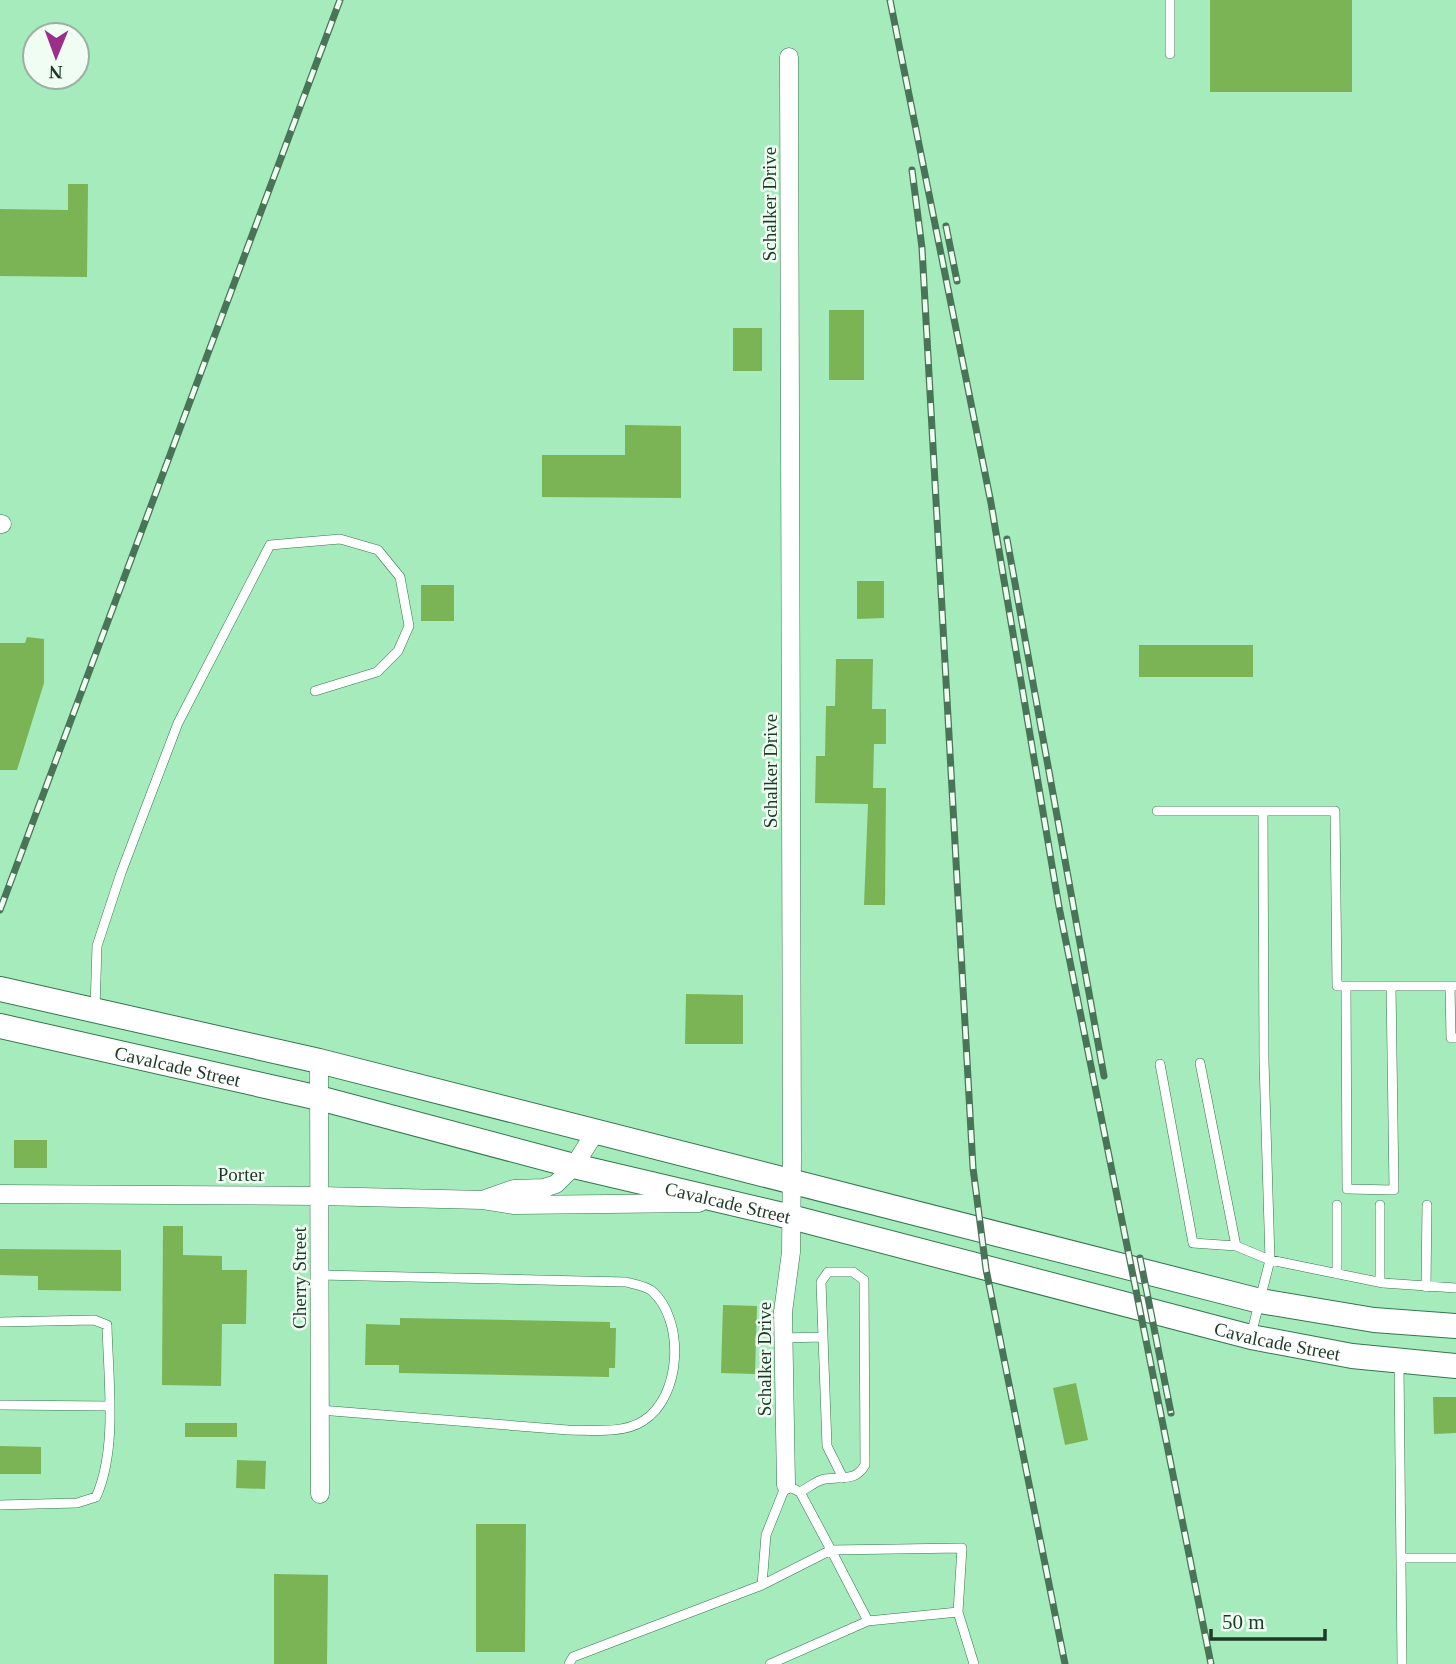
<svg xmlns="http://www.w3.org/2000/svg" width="1456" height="1664" viewBox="0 0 1456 1664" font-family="Georgia,serif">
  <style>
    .building { fill: #7ab455 }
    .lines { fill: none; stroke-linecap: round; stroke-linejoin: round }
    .service-casing { stroke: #32774d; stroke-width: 10 }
    .minor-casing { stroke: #32774d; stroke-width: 19 }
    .secondary-casing { stroke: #32774d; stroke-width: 26 }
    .service { stroke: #fff; stroke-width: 9 }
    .minor { stroke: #fff; stroke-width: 18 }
    .secondary { stroke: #fff; stroke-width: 24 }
    .rail-casing { stroke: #4a7458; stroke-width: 7 }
    .rail { stroke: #f0fdf3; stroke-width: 4.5; stroke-dasharray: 13; stroke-linecap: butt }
    .labels { text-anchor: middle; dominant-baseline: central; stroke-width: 5; stroke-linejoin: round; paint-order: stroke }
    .street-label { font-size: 19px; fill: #1d3a27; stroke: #f0fdf3 }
  </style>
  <rect width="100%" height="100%" fill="#a5ebbc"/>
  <path class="building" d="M1210,0H1352V92H1210Z
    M68,184H88L87,277L0,276V209L68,210Z
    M829,310H864V380H829Z
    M733,328H762V371H733Z
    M625,425L681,426V498L542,497V455H625Z
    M857,581H884V618L857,619Z
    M421,585H454V621H421Z
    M27,637L44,639V683L17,770H0V643H25Z
    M1139,645H1253V677H1139Z
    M836,659H873L872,709H886V744H874L873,788H886L885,905H864L868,804L815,803L816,756H825L826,706H835Z
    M686,994L743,995V1044H685Z
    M14,1140H47V1168H14Z
    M163,1226H183V1255L222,1256V1270H247L246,1324H222L221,1386L162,1385Z
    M0,1249L121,1250V1291L38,1290V1276L0,1275Z
    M723,1305L757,1306L755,1374L721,1373Z
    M400,1318L610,1322V1328H616L615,1368H609V1377L399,1373V1365H365L366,1324L400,1325Z
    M1076,1383L1088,1440L1065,1445L1053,1388Z
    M1433,1397H1456V1433L1434,1434Z
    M185,1423H237V1437H185Z
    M0,1446L41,1447V1474H0Z
    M237,1460L266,1461L265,1489L236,1488Z
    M476,1524H526L525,1652H476Z
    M274,1574L328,1575L327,1664H274Z"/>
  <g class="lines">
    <g class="service-casing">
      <path id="service" d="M1170,0V54
        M1157,811H1335L1337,986H1456
        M1346,986L1347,1189L1394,1190L1391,986
        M1450,986L1451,1038H1456
        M95,1009L97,946L121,873L178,723L270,545L340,539L378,550L400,577L409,626L398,651L377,672L315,691
        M1200,1063L1236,1246
        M1160,1064L1193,1243L1236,1246L1270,1260L1383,1283L1456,1288
        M1337,1205V1274
        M320,1275L626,1282C634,1284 646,1286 652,1291C685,1320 682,1397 643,1421C623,1434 591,1430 568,1430L320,1410
        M1380,1282V1205
        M1426,1287L1427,1205
        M0,1322L94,1320L107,1325C108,1377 118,1449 96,1497L77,1503L0,1505
        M1251,1335L1270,1260L1264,1061L1263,811
        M783,1338L822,1337
        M1399,1363L1402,1664
        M0,1405L108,1406
        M800,1492C808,1488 817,1480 825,1479C843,1476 855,1482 865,1465L864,1280L853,1272H828L821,1282L827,1446L843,1478
        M1402,1558H1456
        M762,1585L831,1550L868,1621
        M569,1664L573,1657L762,1585L766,1535L786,1485L800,1492L831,1550L962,1548L958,1612L974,1664
        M770,1664L868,1621L958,1612"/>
    </g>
    <g class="minor-casing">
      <path id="minor" d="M0,524H2
        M319,1061L320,1494
        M0,1194L320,1196L483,1200L514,1205L699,1203
        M485,1199L514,1189L544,1188L556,1184L574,1166L596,1131
        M786,1485L783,1312L791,1252L792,1160L789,57"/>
    </g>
    <g class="secondary-casing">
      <g id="secondary">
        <path d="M0,989L319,1061L1260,1301L1374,1320L1456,1326"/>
        <path id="s1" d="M0,1026L319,1098L574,1166L791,1217L1251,1337L1352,1356L1456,1366"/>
      </g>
    </g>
    <use href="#service" class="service"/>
    <use href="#minor" class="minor"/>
    <use href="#secondary" class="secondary"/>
    <g class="rail-casing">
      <path id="rail" d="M890,0L991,503L1059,907L1211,1664
        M912,170L922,248L973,1168L986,1269L1065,1664
        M946,226L957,281
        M1007,539L1104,1076
        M0,910L340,0
        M1140,1258L1171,1413"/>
    </g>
    <use href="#rail" class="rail"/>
  </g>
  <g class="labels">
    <g class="street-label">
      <text transform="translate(769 204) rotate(-90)">Schalker Drive</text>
      <text transform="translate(770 771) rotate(-90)">Schalker Drive</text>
      <text stroke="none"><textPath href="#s1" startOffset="182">Cavalcade Street</textPath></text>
      <text x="241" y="1174">Porter</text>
      <text stroke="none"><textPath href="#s1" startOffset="749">Cavalcade Street</textPath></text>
      <text transform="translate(299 1278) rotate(-90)">Cherry Street</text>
      <text stroke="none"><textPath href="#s1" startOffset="1316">Cavalcade Street</textPath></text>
      <text transform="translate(764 1359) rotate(-90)">Schalker Drive</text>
    </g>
  </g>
  <g transform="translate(56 56) rotate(181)"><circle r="33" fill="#f0fdf3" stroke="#9cafa1" stroke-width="2"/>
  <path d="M0-5L12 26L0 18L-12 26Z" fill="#9c2d8b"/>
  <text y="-10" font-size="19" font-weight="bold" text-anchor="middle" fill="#1d3a27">N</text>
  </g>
  <path d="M1211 1629v10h114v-10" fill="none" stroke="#1d3a27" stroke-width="3.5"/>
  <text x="1222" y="1629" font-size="21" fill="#1d3a27" stroke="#f0fdf3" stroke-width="5" paint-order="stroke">50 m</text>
</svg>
